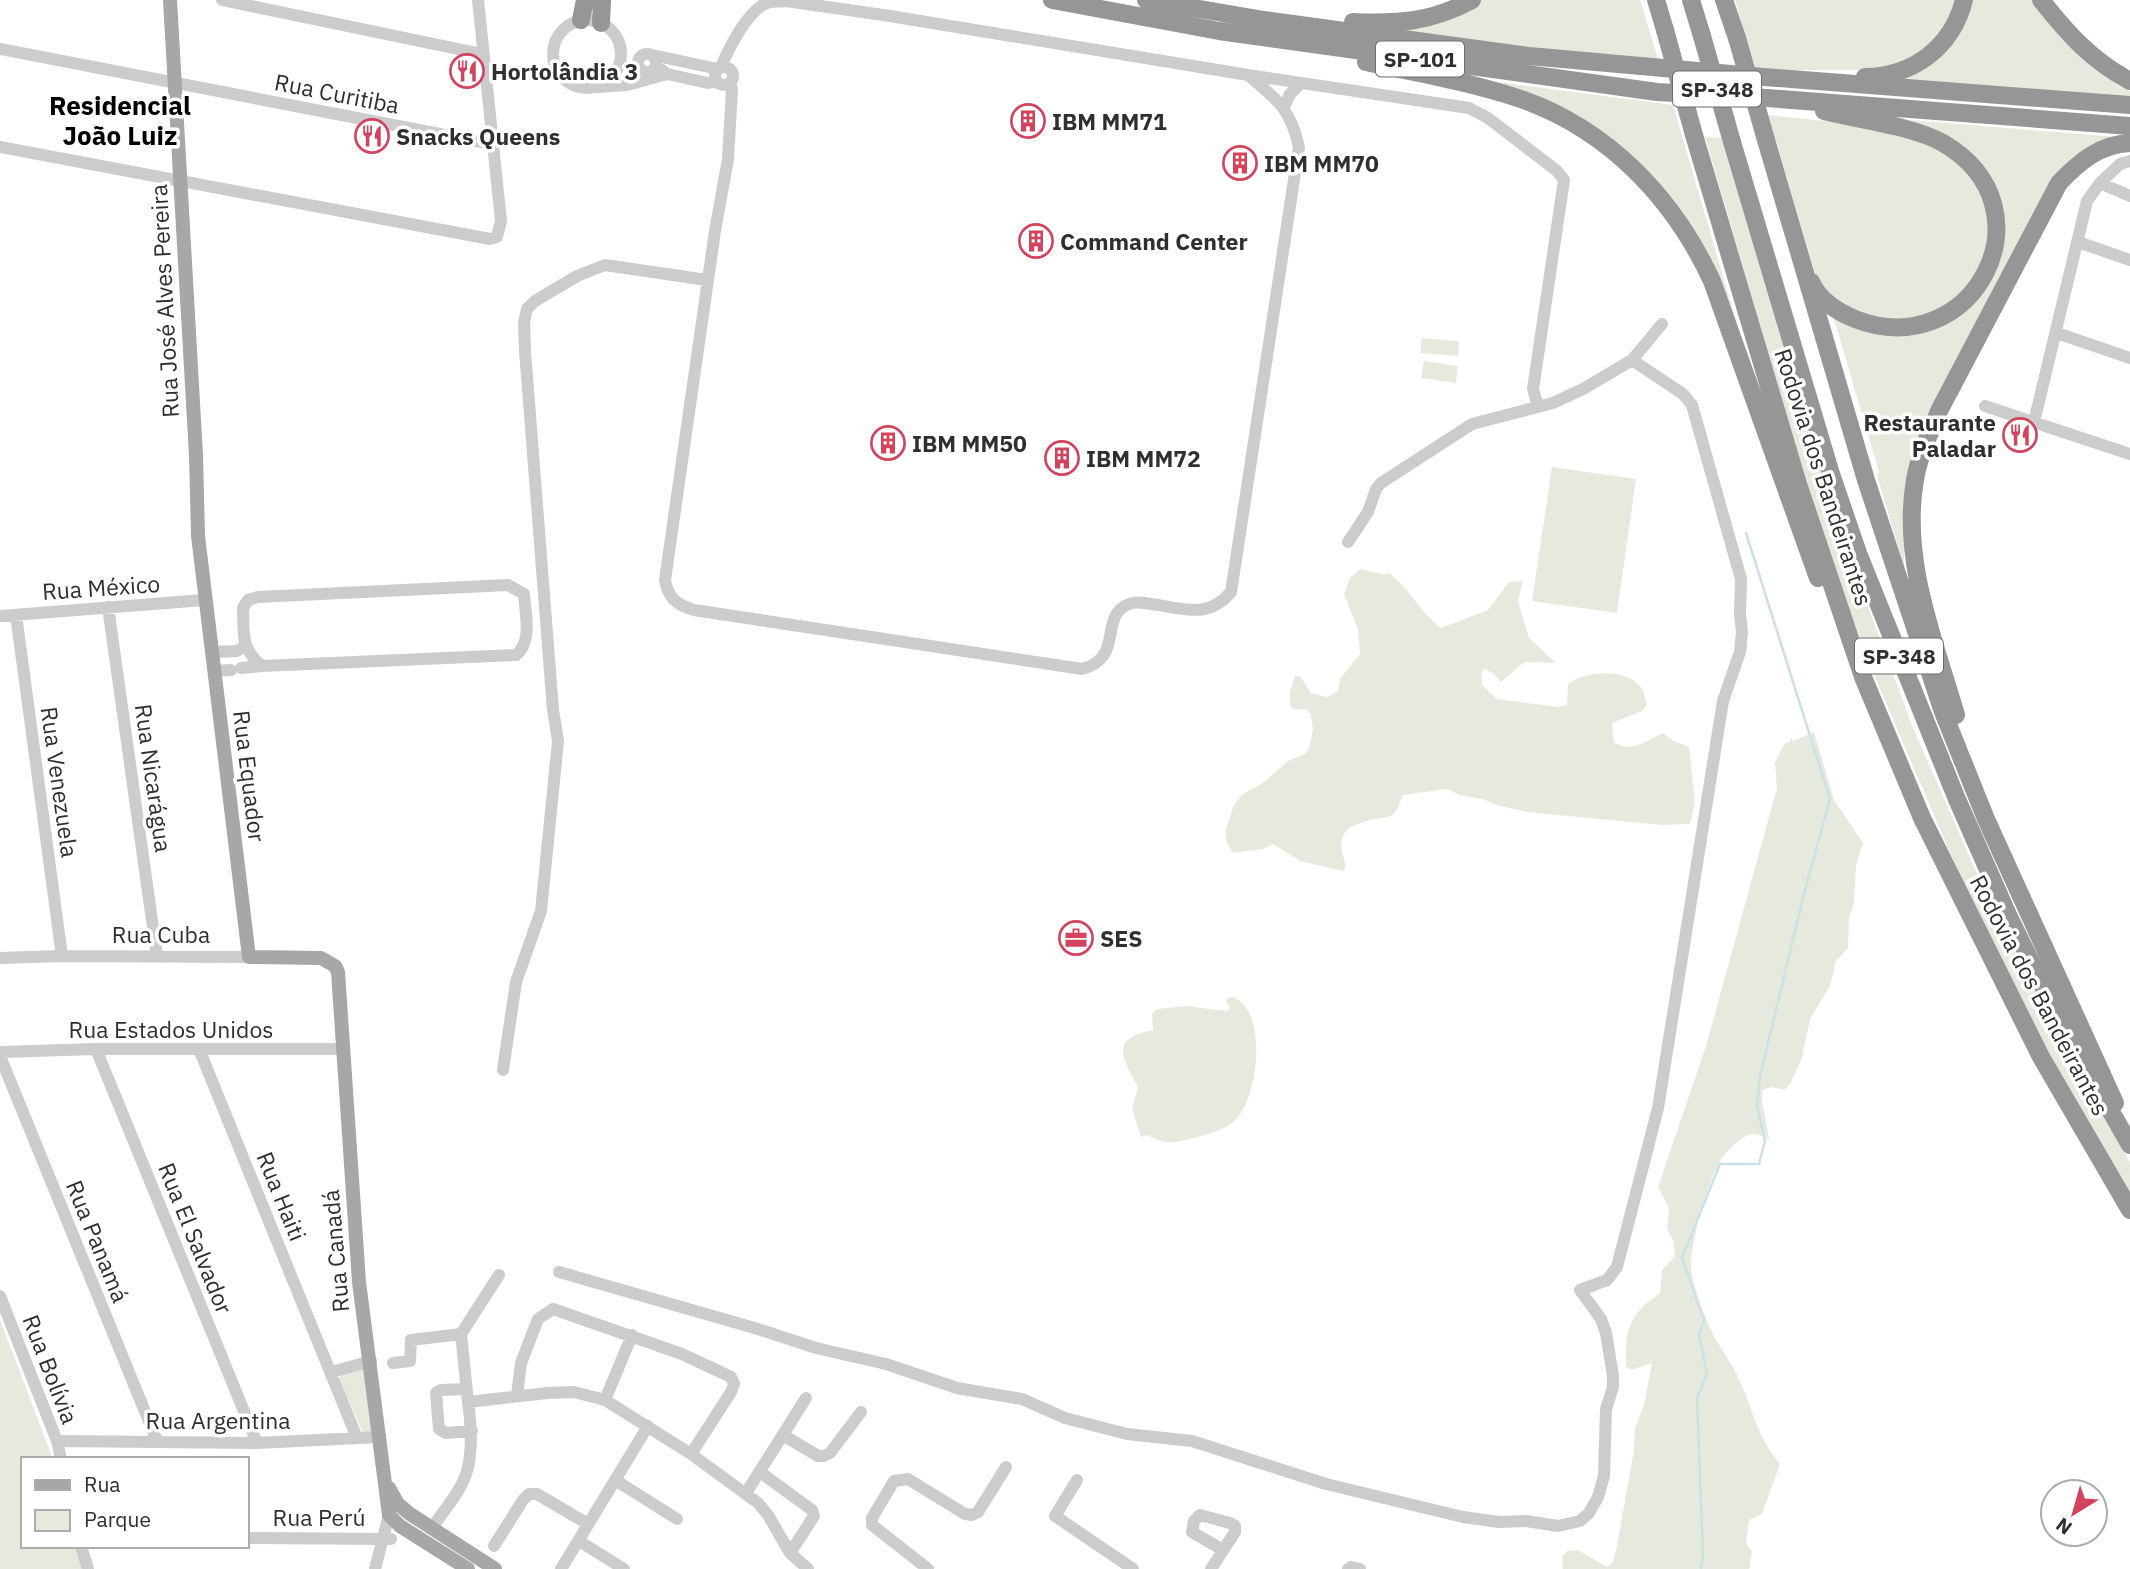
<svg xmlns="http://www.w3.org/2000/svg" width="2130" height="1569" viewBox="0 0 2130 1569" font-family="'IBM Plex Sans',sans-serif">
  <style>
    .green { fill: #e6eade }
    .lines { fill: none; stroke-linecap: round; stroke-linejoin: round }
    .stream { stroke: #cce0e8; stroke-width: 2.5 }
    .minor { stroke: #ccc; stroke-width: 12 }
    .major { stroke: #a7a7a7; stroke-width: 14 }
    .highway { stroke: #969696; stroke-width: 18 }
    .highway-bridge { stroke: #969696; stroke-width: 18 }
    .labels { text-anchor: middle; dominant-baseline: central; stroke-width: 7; stroke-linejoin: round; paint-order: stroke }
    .shield { fill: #fff; stroke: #6d6d6d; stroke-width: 2 }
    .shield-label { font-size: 21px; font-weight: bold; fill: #2f2f2f }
    .poi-label { font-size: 23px; font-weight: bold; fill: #2f2f2f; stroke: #fff; text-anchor: start }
    .street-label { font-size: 23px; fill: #2f2f2f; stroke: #fff }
    .quarter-label { font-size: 26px; font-weight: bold; fill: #000; stroke: #fff }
  </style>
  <rect width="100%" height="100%" fill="#fff"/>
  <path class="green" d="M1480,0H1640L1660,65L1398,30Z
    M1735,0H1959L1958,5L1928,51L1881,70H1755Z
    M1970,0H2031C2058,35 2088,73 2130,91V101L1882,81L1908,75Z
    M1468,78L1673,105L1746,355L1719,286L1605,139Z
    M1768,115L1843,123L1908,136L1931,144L1968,172L1986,204L1989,240L1971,286L1933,315L1882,321L1836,303L1816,276Z
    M1873,117L2118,137L2080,157L1931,412L1904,526V566L1877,476L1879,472L1832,312L1908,331L1991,276L1983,170Z
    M1705,137L1721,138L1842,536L1913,728L1975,869L2017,956L2053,1027L2130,1162V1195L2038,1035L1961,878L1880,689L1848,607L1806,481Z
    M1422,338L1459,341L1458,356L1420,353Z
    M1424,361L1458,366L1456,383L1421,378Z
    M1552,467L1636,479L1617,613L1532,601Z
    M1360,569L1382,574H1390C1410,589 1420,612 1441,628L1488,610L1509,582L1523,581L1518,601L1529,638L1556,663L1524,662L1501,682L1493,673L1484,669L1481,674L1482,685L1497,699L1558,707L1567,705L1568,684C1585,671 1628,667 1642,689C1645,693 1645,701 1647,705L1642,711L1612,723L1614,742C1630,754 1648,740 1663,733L1673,741L1689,747L1695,803L1690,824L1662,825L1527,812L1496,805L1483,799L1460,795L1447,789L1403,795C1400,802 1398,811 1392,815C1388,818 1380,818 1375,819C1346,825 1334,834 1346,865L1343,871L1300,861L1273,844L1263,849L1233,853L1227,843L1225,832L1234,805L1242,795L1264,782L1288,761L1305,754L1309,748L1313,730L1311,715L1306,709H1292L1290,706V692L1295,676H1300L1311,693L1327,697L1338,691L1340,679L1360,654L1358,629L1344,594L1350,578Z
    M1814,732L1834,800L1863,843L1856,865L1854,904L1849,918L1848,948L1836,961L1830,986L1810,1019L1802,1058L1790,1084L1784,1090L1772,1087L1763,1090L1762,1101L1769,1138C1764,1137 1758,1134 1753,1134C1742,1135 1726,1151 1721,1160C1708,1180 1690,1244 1691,1267C1693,1287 1702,1310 1710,1328C1718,1346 1731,1361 1739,1379C1753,1410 1757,1437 1780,1464L1762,1514L1749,1520L1746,1543L1752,1552L1749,1569H1563L1562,1557L1567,1551L1578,1550L1607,1567L1612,1563L1616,1551L1634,1450L1635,1428L1644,1405L1652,1363L1631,1370L1626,1366C1625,1328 1629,1315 1660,1293L1662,1270L1675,1256L1673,1240L1667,1229L1669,1208L1658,1187L1706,1046L1777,788L1775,763L1784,744L1789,742L1791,738L1793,741Z
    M1234,997C1268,1014 1258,1092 1238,1117C1228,1130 1208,1134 1194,1138C1172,1143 1167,1145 1147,1135L1141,1137L1132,1109L1138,1087C1122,1057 1109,1039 1153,1030L1152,1014L1157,1009L1186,1006L1226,1011L1230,1009L1226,1001L1227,998Z
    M0,1320L53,1459H23V1546H77L83,1569H0Z
    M364,1367L376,1432L363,1433L339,1379L342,1373Z"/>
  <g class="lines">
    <path class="stream" d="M1701,1569L1703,1556L1697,1398L1707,1374L1699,1334L1704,1320L1682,1258L1720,1164H1759L1765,1141L1757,1105L1760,1076L1804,894L1830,799L1746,533"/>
    <path class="minor" d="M222,0L482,54
      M553 54a34 34 0 1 1 68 0a34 34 0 1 1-68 0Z
      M0,49L492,144
      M638 63a9 9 0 1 1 18 0a9 9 0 1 1-18 0Z
      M652,55L718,69
      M721,67C729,48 748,9 769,2C774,1 781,2 786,1L890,16L1248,75C1277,100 1290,107 1299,147L1231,592C1207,620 1183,608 1151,604C1144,603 1136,601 1129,604C1098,616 1125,658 1082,669L694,610C677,605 668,598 665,580L715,231L728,159L732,89L729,83
      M715 76a9 9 0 1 1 18 0a9 9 0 1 1-18 0Z
      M662,70L667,74L708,83L717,81
      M1248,75L1469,108L1488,118L1557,171L1564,180L1533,389L1538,407
      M598,87L627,85L667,74
      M1284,107L1290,94L1300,84
      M0,147L490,239L497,237L501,221L478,0
      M2130,161L2120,164L2100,183L2130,196
      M2078,242L2130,260
      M2057,333L2130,358
      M1985,406L2130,454
      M2034,422L2087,201L2100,183
      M1348,542L1368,512L1376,489L1381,483L1472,424L1553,403L1583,389L1632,360L1662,324
      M508,585L524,594C525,613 533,642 516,655L262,666C240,648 244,633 243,608L248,600L258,597Z
      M108,607L157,956
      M16,615L62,956
      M0,616L204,600
      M212,652L237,651L245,646
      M241,668L262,666
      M214,671L231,670
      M0,958L62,956L249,957
      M96,1049L257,1443
      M199,1049L357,1438
      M0,1052L96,1049H342
      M0,1056L157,1441
      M503,1070L516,982L541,911L558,741L553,710L525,351L524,323L527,309L535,301L577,276L605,265L707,280
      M559,1272L758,1329L816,1348L886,1364L957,1388L1022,1399L1065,1418L1127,1434L1192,1441L1326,1484L1463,1517L1499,1522L1526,1521L1558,1526L1580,1521L1589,1513L1598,1497L1604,1476L1606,1409L1613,1387V1376L1606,1333L1601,1319L1580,1290L1607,1280L1617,1267L1658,1108L1723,701L1740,652L1742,632L1740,614L1741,579L1692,405L1683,394L1632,360
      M0,1296L57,1441L61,1459
      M393,1363L410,1361L411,1340L461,1334
      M332,1372L371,1361
      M465,1389L441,1390L436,1393L439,1429L446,1433L472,1431
      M517,1395L521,1363L538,1319L553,1309L682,1354L731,1377L734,1384L731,1392L691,1454
      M605,1400L632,1335
      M468,1402L461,1334L499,1275
      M783,1435L818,1456H824L830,1453L861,1412
      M57,1441L257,1443L380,1437
      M760,1472L812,1510L814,1516L790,1553
      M615,1480L677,1519
      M1077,1480L1055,1516L1133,1569
      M746,1493L806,1398
      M432,1528C444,1510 464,1488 468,1467C473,1445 471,1423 468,1402L547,1393L574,1392L605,1400L691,1454L758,1503L768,1515L790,1553L808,1569
      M247,1538L391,1539
      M579,1541L624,1569
      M81,1546L88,1569
      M494,1546L523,1500L529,1494H537L588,1524
      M375,1569L389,1515
      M561,1569L648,1426
      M928,1569L872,1525V1518L894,1481L908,1479L965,1514L972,1515L978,1512L1006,1467
      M1211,1569L1235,1532V1526L1230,1523L1200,1515L1194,1521L1192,1532L1223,1550
      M1348,1569L1351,1567L1360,1569"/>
    <path class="major" d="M170,0L196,455L198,536L249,957L321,958L335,966L338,972L359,1282L389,1515L400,1526L468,1569
      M389,1488L398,1504L410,1514L495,1569"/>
    <path class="highway" d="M1052,0L1219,31L1657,92L1767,98L2130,126
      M1146,0L1264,20L1529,56L1764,77L2130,105
      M1656,0L1665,30
      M1691,0L1702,36
      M1724,0L1737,38
      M2041,0C2067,33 2092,61 2130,81
      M581,20L585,0
      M1353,22C1399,24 1431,22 1472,0
      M601,23L602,0
      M1366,62C1417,73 1469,82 1518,98C1607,128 1673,197 1712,281L1818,578
      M1865,77C1914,76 1952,47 1964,0
      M1694,135L1798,484L1863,677L1922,818L2041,1057L2130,1210
      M1766,140L1866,480L1943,712L1986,819L2115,1103
      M1732,142L1831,474L1858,553L1956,797L2008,915L2064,1029L2130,1145
      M1811,282C1819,300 1838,312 1855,319C1972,365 2056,209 1943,143C1913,126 1859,120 1824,111
      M1956,715C1934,639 1901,560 1915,480C1919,455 1930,432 1940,409L2059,183C2079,162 2100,144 2130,143"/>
    <path class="highway-bridge" d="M1665,30L1694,135
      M1702,36L1732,142
      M1737,38L1766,140"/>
  </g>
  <defs>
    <g id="restaurant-ring" transform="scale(1.75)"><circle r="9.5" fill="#fff" stroke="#d4435d" stroke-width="1.5"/><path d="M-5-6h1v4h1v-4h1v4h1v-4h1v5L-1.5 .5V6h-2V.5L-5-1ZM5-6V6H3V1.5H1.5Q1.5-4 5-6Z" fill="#d4435d"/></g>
    <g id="building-ring" transform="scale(1.75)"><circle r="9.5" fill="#fff" stroke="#d4435d" stroke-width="1.5"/><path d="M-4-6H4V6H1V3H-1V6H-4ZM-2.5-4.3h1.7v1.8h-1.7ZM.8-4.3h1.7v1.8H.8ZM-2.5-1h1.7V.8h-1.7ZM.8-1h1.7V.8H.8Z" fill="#d4435d"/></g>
    <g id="office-ring" transform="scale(1.75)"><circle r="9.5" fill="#fff" stroke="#d4435d" stroke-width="1.5"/><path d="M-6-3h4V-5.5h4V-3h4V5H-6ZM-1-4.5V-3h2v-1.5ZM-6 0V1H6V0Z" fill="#d4435d"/></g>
  </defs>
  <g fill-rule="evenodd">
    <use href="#restaurant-ring" x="467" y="71"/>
    <use href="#building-ring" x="1028" y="121"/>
    <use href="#restaurant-ring" x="372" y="136"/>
    <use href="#building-ring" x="1240" y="163"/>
    <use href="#building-ring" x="1036" y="241"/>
    <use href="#restaurant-ring" x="2020" y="435"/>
    <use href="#building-ring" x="888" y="443"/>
    <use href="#building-ring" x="1062" y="458"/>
    <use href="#office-ring" x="1076" y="938"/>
  </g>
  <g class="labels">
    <g class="shield">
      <rect x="1376" y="41.5" width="88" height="35" rx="5"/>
      <rect x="1673" y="71.5" width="88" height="35" rx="5"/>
      <rect x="1855" y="638.5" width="88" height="35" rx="5"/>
    </g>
    <g class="shield-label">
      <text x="1420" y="59">SP-101</text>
      <text x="1717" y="89">SP-348</text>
      <text x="1899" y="656">SP-348</text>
    </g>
    <g class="poi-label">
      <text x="491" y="71">Hortolândia 3</text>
      <text x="1052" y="121">IBM MM71</text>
      <text x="396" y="136">Snacks Queens</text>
      <text x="1264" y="163">IBM MM70</text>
      <text x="1060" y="241">Command Center</text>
      <text x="1996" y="422" text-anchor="end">Restaurante<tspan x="1996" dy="26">Paladar</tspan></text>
      <text x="912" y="443">IBM MM50</text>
      <text x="1086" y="458">IBM MM72</text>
      <text x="1100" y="938">SES</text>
    </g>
    <g class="street-label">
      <text transform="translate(337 93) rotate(11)">Rua Curitiba</text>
      <text transform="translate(164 301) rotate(-93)">Rua José Alves Pereira</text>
      <text transform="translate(1824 477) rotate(72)">Rodovia dos Bandeirantes</text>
      <text transform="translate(101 587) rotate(-4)">Rua México</text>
      <text transform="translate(250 776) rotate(83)">Rua Equador</text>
      <text transform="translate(154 778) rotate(82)">Rua Nicarágua</text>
      <text transform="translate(60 782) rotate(82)">Rua Venezuela</text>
      <text x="161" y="934">Rua Cuba</text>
      <text transform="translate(2040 995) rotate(62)">Rodovia dos Bandeirantes</text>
      <text x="171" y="1029">Rua Estados Unidos</text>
      <text transform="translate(282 1196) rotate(68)">Rua Haiti</text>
      <text transform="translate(196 1238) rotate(68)">Rua El Salvador</text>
      <text transform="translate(98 1241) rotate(68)">Rua Panamá</text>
      <text transform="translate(335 1251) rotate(-95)">Rua Canadá</text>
      <text transform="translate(51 1369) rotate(69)">Rua Bolívia</text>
      <text x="218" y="1420">Rua Argentina</text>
      <text x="319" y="1517">Rua Perú</text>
    </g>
    <g class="quarter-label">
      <text x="120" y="105">Residencial<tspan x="120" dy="30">João Luiz</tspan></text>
    </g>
  </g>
  <rect x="21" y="1457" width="228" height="91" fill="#ffffff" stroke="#acacac" stroke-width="2"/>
  <rect x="35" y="1480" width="35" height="10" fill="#a7a7a7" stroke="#acacac" stroke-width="2"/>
  <text x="84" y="1492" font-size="21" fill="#2f2f2f">Rua</text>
  <rect x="35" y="1510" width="35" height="21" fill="#e6eade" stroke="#acacac" stroke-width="2"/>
  <text x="84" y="1527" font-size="21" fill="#2f2f2f">Parque</text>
  <g transform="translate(2074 1513) rotate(217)"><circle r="33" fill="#ffffff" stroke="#acacac" stroke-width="2"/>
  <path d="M0-5L12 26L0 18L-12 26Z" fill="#d4435d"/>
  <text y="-10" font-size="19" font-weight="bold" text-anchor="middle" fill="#2f2f2f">N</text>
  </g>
</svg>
